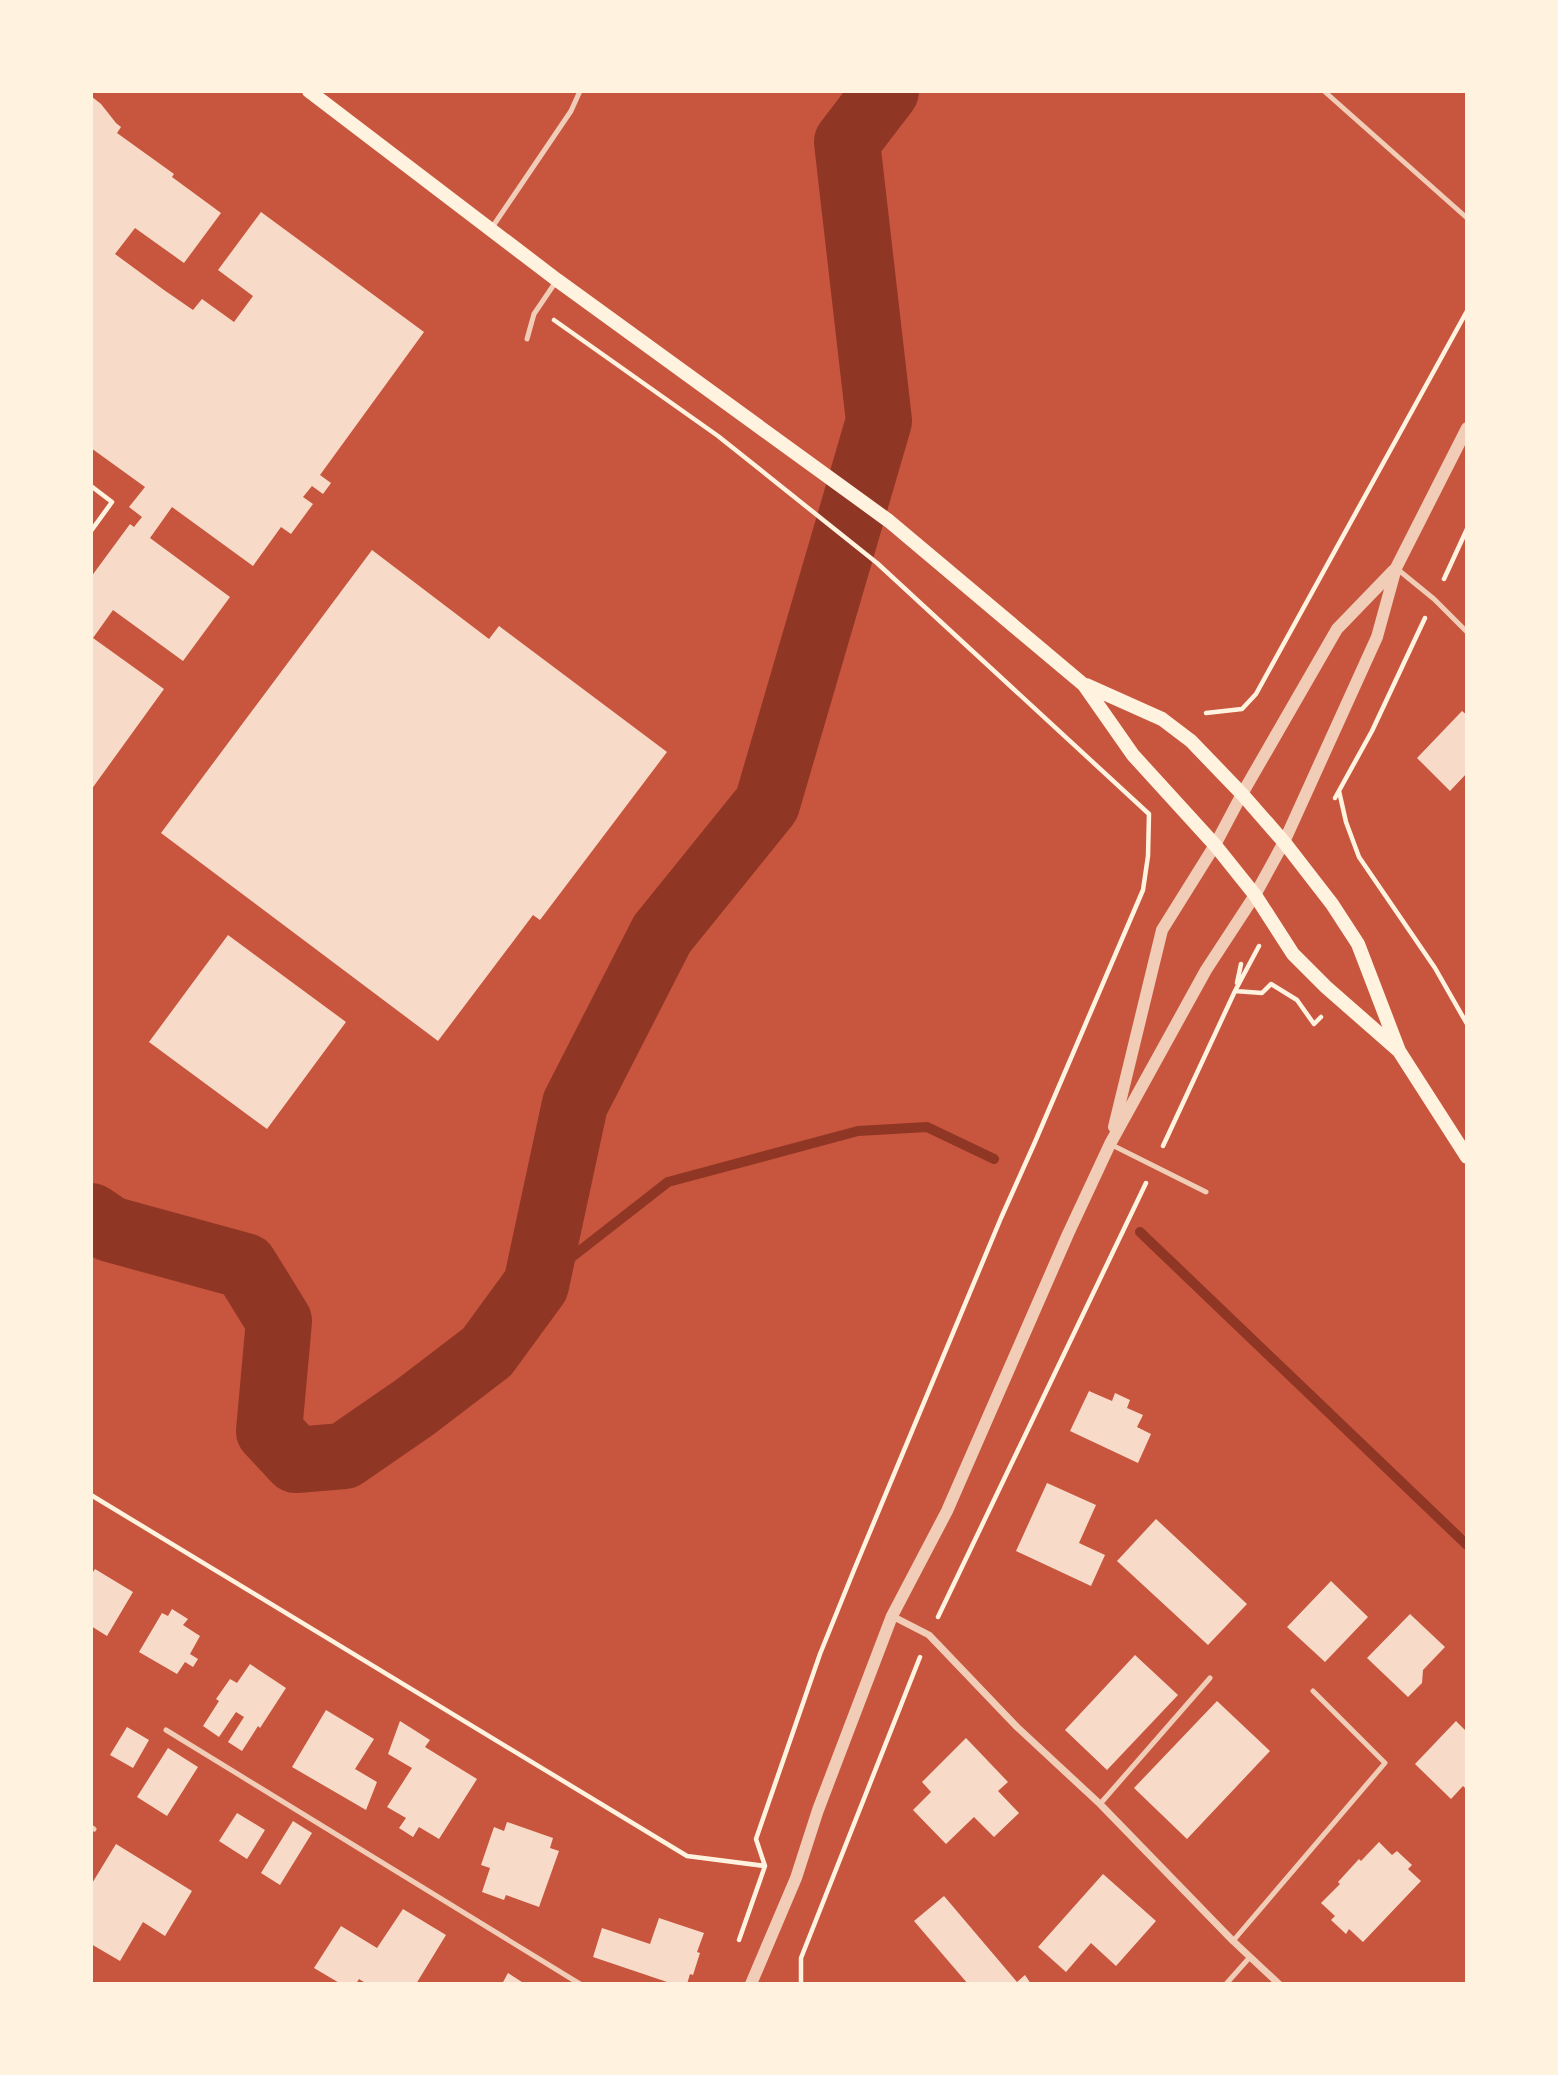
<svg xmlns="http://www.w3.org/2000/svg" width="1558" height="2075" viewBox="0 0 1558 2075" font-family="'Work Sans',sans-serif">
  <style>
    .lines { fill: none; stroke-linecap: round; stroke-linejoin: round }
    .stream { stroke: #8f3625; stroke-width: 10 }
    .river { stroke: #8f3625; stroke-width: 66 }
    .building { fill: #f7dbc8 }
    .path { stroke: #fff3e0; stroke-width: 4.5 }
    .service { stroke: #f1ccb7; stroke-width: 5 }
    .minor { stroke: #f1ccb7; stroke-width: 7 }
    .tertiary { stroke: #f1ccb7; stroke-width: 12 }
    .secondary { stroke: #fff3e0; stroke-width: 14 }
  </style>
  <rect width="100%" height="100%" fill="#c8553d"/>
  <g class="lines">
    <path class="stream" d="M1140,1232L1467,1545
      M536,1285L668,1182L858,1131L927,1127L994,1159"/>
    <path class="river" d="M91,1216L110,1229L245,1266L279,1321L269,1431L296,1460L344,1456L415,1407L487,1352L536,1285L575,1104L662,934L767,804L879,421L847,142L886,91"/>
  </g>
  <path class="building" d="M91,96L101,104L116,123L121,127L117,133L174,174L172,177L221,213L184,263L135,228L115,254L164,290L193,310L202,299L234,322L253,296L218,270L261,212L424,332L320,475L331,483L323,494L312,486L303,497L313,504L291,534L281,527L253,566L172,507L150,538L230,597L183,661L113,610L93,638L164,689L91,790V577L130,524L134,527L142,517L129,507L145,487L91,448Z
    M372,550L489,639L499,626L667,752L540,920L533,915L438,1041L161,833Z
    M1462,711L1467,715V773L1450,791L1417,758Z
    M228,935L346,1022L267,1129L149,1042Z
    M1089,1391L1112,1401L1115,1393L1130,1400L1127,1408L1143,1415L1137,1427L1151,1434L1138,1463L1070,1431Z
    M1047,1483L1096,1505L1079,1543L1105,1555L1091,1586L1016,1551Z
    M1156,1519L1247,1604L1208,1645L1117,1561Z
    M95,1569L133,1592L107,1636L91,1626V1575Z
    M1331,1581L1368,1617L1325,1662L1287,1627Z
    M172,1609L188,1619L183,1625L200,1636L190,1654L198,1659L193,1667L185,1662L177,1674L139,1652L162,1613L168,1616Z
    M1410,1614L1445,1647L1423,1670L1422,1683L1408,1697L1367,1658Z
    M1135,1655L1178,1695L1107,1770L1065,1730Z
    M250,1664L286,1688L260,1728L258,1726L242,1751L228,1742L244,1717L236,1712L219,1737L203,1726L219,1701L216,1699L230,1679L237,1683Z
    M1217,1701L1270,1751L1187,1839L1134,1788Z
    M326,1710L374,1739L355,1769L377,1782L366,1810L292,1767Z
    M400,1721L430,1740L425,1747L477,1779L439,1839L419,1827L413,1837L399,1828L406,1818L387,1807L412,1768L388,1754Z
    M1456,1721L1467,1732V1790L1463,1786L1451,1799L1415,1764Z
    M127,1727L149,1740L133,1768L110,1755Z
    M966,1738L1008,1782L998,1791L1019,1813L994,1837L974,1817L946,1844L913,1810L931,1792L922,1782Z
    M168,1748L198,1767L167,1816L137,1797Z
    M237,1813L265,1830L247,1859L219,1841Z
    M293,1821L312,1833L280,1885L261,1873Z
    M507,1822L553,1838L550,1848L559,1851L539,1907L506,1895L504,1900L482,1892L490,1868L481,1865L494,1827L504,1831Z
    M1379,1842L1392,1855L1397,1851L1412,1865L1408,1869L1421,1881L1363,1942L1349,1929L1346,1934L1331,1920L1335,1916L1321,1903L1340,1884L1338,1882L1348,1871L1359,1859L1361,1861Z
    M116,1844L192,1891L165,1936L143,1922L120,1961L91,1944V1885Z
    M1103,1874L1156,1921L1116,1966L1091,1943L1066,1972L1038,1947Z
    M944,1896L1017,1982L1025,1975L1031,1984H968L914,1921Z
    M403,1909L446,1935L416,1984H367L359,1979L356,1984H341L314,1968L341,1926L377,1948Z
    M659,1918L704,1933L697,1952L700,1953L693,1975L690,1974L687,1984H673L593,1957L602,1928L650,1944Z
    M508,1973L525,1984H502Z"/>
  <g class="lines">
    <path class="path" d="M554,320L718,436L877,563L1149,814L1148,856L1143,890L1035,1142L1001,1218L854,1570L820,1654L756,1839L765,1866L739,1940
      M91,486L112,502L91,531
      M1444,579L1467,529
      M1206,713L1242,709L1256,694L1467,311
      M1339,791L1346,822L1359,857L1435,968L1467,1024
      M1335,798L1372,731L1425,618
      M1237,983L1241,964
      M1235,991L1262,993L1271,984L1297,1000L1314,1024L1321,1017
      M1163,1146L1235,991L1259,946
      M91,1495L687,1856L765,1866
      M938,1617L1146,1183
      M801,1984V1958L920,1657"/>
    <path class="service" d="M1324,91L1467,218
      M491,229L571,111L580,91
      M527,339L534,314L557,280
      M1396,568L1434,599L1467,632
      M1110,1144L1206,1192
      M166,1730L580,1984
      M1100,1804L1210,1678
      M91,1827L94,1829
      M1233,1941L1385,1763L1313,1691
      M1226,1984L1250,1957"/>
    <path class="minor" d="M892,1616L929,1635L1017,1727L1100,1804L1233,1941L1279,1984"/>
    <path class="tertiary" d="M1114,1127L1162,930L1215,845L1242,794L1337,629L1394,570
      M751,1984L796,1878L818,1810L892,1616L947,1511L1068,1234L1110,1144L1206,970L1255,895L1284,842L1377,637L1396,568L1467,428"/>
    <path class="secondary" d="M309,91L557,280L889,521L1084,685L1133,755L1215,845L1255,895L1293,954L1326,987L1399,1051
      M1086,685L1162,719L1191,741L1242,794L1284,842L1332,904L1358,944L1399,1051L1467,1157"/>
  </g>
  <rect width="1558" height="2075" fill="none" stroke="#fff3e0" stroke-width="186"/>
</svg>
